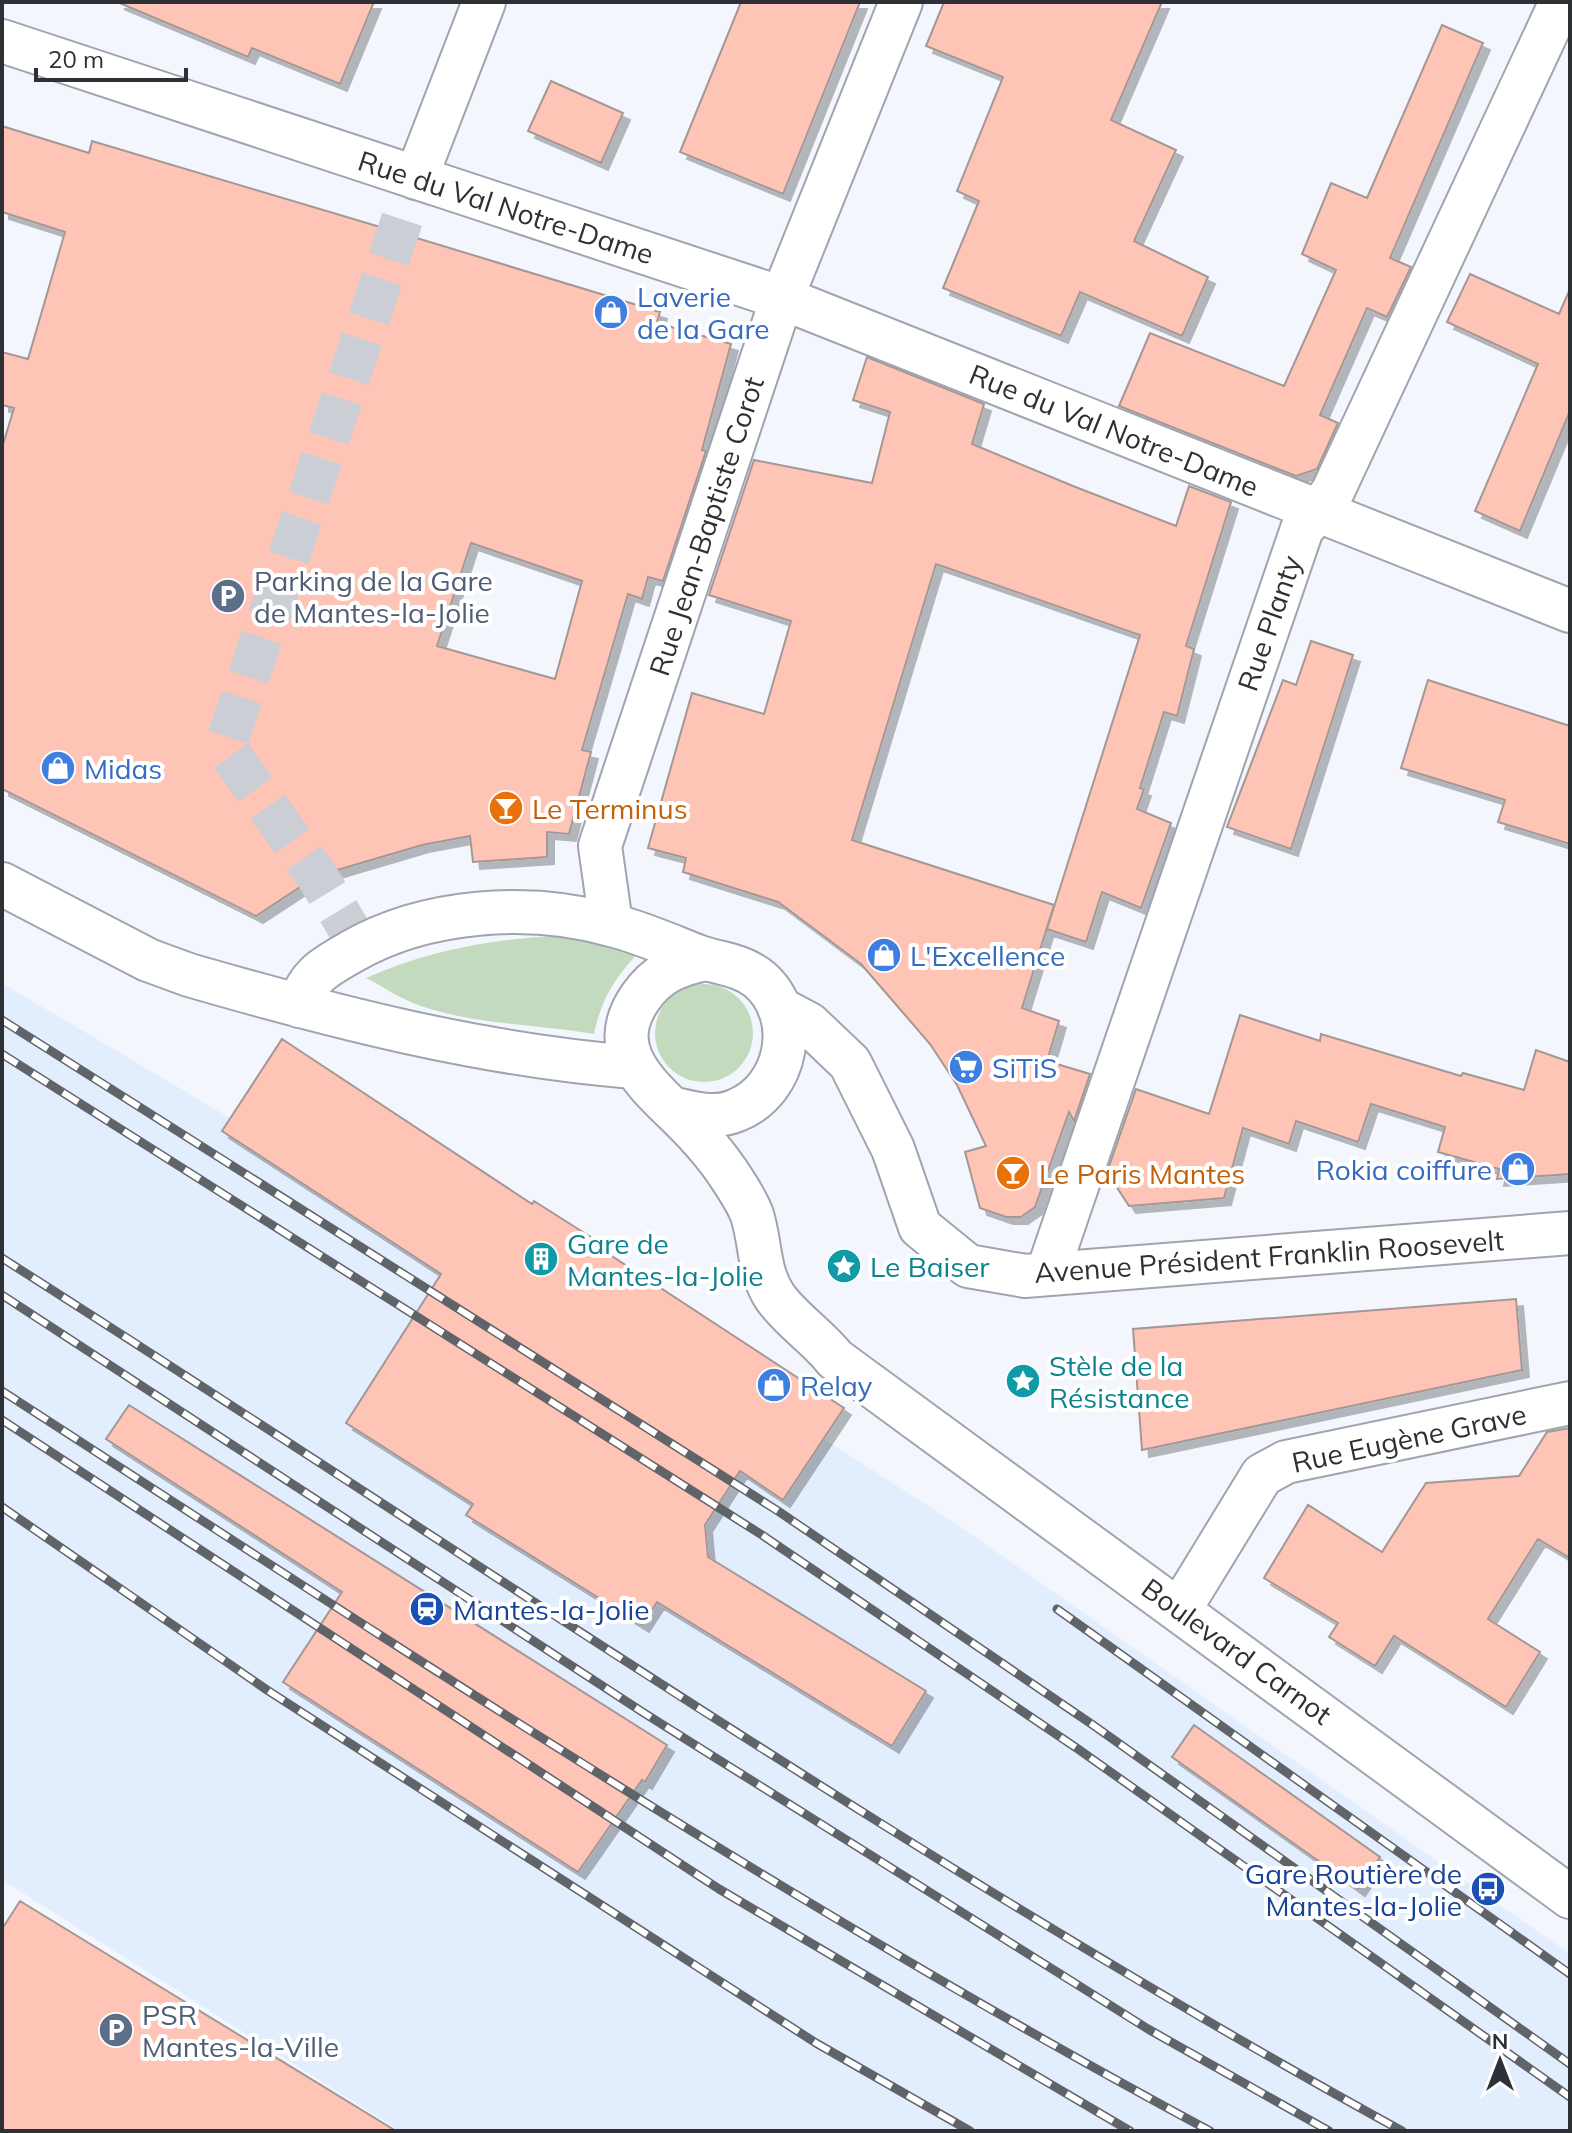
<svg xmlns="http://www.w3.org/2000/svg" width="1572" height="2133" viewBox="0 0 1572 2133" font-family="Mulish,sans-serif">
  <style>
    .built { fill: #e2edfe }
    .green { fill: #c4dabf }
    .building { fill: #fec4b6; stroke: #a49795; stroke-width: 2; fill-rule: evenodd; filter: url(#shadow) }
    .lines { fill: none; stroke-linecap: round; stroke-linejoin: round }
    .street-tunnel { stroke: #cbcfd5; stroke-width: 42; stroke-dasharray: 42 21; stroke-linecap: butt }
    .street-casing { stroke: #9fa5af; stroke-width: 46 }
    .street { stroke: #fff; stroke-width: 42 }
    .rail-casing { stroke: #606368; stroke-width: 9 }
    .rail { stroke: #fff; stroke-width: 6; stroke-dasharray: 18; stroke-linecap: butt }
    .labels { text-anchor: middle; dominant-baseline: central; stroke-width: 8; stroke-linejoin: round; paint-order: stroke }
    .street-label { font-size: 28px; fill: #2d3034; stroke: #fff }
    .shop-label { font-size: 28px; fill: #366cbe; stroke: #fff; text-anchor: start }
    .service-label { font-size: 28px; fill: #4e5e75; stroke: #fff; text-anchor: start }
    .food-label { font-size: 28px; fill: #c56008; stroke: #fff; text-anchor: start }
    .culture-label { font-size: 28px; fill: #0d838f; stroke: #fff; text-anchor: start }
    .transit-label { font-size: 28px; fill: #164399; stroke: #fff; text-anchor: start }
  </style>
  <defs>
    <filter id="shadow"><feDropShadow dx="7" dy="7" stdDeviation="0" flood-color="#0004"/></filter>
  </defs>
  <rect width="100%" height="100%" fill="#f3f7fd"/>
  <path class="built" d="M2,983L230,1118L282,1039L843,1408L824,1439L961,1527L1570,1954V2131H400L2,1880Z"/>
  <path class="green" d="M563,936L638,953C614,979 601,1000 594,1034C536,1024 477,1025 421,1006C402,1000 384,987 366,978C429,950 494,938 563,936Z
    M655 1033a49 49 0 1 1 98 0a49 49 0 1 1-98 0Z"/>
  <path class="building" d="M117,2H374L340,84L252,48L248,57Z
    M741,2H860L783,194L680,152Z
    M944,2H1162L1111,120L1176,150L1134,241L1208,277L1182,336L1080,292L1061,336L943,288L979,201L957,191L1003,77L926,46Z
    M1442,25L1483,43L1390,258L1411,267L1387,317L1367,308L1320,415L1338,423L1317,469L1296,476L1119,406L1150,333L1284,386L1336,270L1302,254L1331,183L1367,198Z
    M551,81L623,113L601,163L528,131Z
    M2,126L89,153L92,141L397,232L660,312L657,323L731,344L702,450L706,451L663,581L648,577L642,599L628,594L582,750L591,752L569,834L547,832V857L473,862L470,836L422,845L317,876L256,916L2,789V448L14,408L2,405V352L28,359L65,232L2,212ZM471,543L582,581L555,679L437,646Z
    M1470,274L1559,314L1570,289V411L1520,531L1475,511L1538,364L1447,322Z
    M867,357L984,404L972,444L1073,486L1176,526L1189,486L1231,502L1186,646L1194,649L1177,716L1164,712L1140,788L1144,789L1137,809L1171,823L1141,908L1102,892L1086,942L1047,929L1140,635L936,564L852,840L1054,905L1022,1008L1059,1021L1047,1061L1090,1074L1074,1121L1069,1112L1035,1207L1021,1217H1006L980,1208L965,1152L986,1146L957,1085L930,1044L861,964L778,902L683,872L686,858L648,848L692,693L764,714L791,621L709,595L754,460L872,483L890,412L853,400Z
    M1311,641L1353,655L1291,849L1227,827L1283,680L1296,685Z
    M1428,680L1570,726V844L1498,822L1505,800L1401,768Z
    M1240,1015L1320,1041L1321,1034L1461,1076L1463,1073L1524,1090L1536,1050L1570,1062V1174L1497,1179L1499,1169L1438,1152L1445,1127L1371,1104L1358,1142L1296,1121L1289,1144L1243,1128L1224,1198L1129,1206L1107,1172L1136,1089L1209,1114Z
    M282,1039L532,1204L534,1201L597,1241L595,1245L844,1408L783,1500L740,1471L705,1525L708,1557L926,1691L892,1746L657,1602L642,1625L466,1515L473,1504L346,1423L441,1274L222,1131Z
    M1516,1299L1522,1370L1142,1450L1133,1329Z
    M129,1405L667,1745L645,1782L642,1780L578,1872L283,1682L342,1592L106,1439Z
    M1570,1428V1558L1538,1539L1488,1619L1540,1652L1506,1707L1394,1636L1375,1666L1329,1637L1338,1623L1264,1578L1308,1505L1382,1552L1426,1483L1519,1476L1547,1432Z
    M1194,1725L1380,1857L1358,1889L1172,1757Z
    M20,1901L396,2131H2V1929Z"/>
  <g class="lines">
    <path class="street-tunnel" d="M360,947L317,876L225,747L416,178"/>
    <g class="street-casing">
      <path id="street" d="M2,41L782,298L1570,611
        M416,178L484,2
        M2,884L148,960L189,975C334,1017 481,1055 633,1067
        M611,924L600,846L782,298L901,2
        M706,959C677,965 657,973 640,998C608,1045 639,1077 671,1108C691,1127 712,1149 728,1173C736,1185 747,1201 752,1215C761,1243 758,1272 775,1297C791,1320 818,1337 835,1359L1570,1897
        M299,1006C308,975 325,967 351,952C425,909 529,902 611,925C640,932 669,945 697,956C719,964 740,964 759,979C802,1016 788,1089 737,1110C715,1120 693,1113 671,1108
        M779,1008L809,1024L850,1063L893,1149L920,1227L968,1266L1025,1276L1570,1233
        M1047,1274L1302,529L1332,493L1561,2
        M1180,1609L1262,1475L1286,1462L1570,1403"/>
    </g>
    <use href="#street" class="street"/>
    <g class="rail-casing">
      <path id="rail" d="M2,1020L778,1511L1093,1725L1570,2064
        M2,1054L762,1535L1078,1749L1570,2097
        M2,1258C466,1553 919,1866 1402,2131
        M2,1295L644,1713L1148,2029L1329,2131
        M2,1391C398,1647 794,1908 1210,2131
        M2,1420L719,1889L1130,2131
        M2,1507L267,1690L816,2043L970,2131
        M1057,1609L1570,1974"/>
    </g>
    <use href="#rail" class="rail"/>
  </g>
  <defs>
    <g id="shop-disc" transform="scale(1.8)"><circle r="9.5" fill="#3f7fe0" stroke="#fff"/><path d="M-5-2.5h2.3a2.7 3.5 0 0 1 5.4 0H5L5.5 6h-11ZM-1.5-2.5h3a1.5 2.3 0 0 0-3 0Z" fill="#fff"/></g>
    <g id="parking-disc" transform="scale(1.8)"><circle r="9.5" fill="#5c6f8a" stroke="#fff"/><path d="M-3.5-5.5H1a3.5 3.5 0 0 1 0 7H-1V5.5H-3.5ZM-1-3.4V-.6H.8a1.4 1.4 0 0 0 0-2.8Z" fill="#fff"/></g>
    <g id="bar-disc" transform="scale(1.8)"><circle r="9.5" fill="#e8710a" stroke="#fff"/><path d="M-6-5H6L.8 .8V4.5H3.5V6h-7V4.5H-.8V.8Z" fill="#fff"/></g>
    <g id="supermarket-disc" transform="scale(1.8)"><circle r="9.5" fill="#3f7fe0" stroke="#fff"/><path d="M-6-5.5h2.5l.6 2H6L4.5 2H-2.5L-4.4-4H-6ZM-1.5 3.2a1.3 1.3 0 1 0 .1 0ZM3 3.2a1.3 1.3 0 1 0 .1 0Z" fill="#fff"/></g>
    <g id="building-disc" transform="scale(1.8)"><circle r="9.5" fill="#0f9aa8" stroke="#fff"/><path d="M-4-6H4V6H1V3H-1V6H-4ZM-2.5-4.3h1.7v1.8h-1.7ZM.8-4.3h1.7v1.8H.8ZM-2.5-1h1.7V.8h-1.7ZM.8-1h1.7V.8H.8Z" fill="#fff"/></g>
    <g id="sight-disc" transform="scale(1.8)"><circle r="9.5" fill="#0f9aa8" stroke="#fff"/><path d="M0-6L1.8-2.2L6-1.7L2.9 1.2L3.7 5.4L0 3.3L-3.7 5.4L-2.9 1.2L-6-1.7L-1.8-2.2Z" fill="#fff"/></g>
    <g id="station-disc" transform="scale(1.8)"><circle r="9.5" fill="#1a4fb4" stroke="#fff"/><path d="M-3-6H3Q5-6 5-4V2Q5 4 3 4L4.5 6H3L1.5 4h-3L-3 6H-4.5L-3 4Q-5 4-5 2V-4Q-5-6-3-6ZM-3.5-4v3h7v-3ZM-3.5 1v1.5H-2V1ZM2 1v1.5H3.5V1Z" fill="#fff"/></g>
    <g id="bus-disc" transform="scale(1.8)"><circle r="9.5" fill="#1a4fb4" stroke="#fff"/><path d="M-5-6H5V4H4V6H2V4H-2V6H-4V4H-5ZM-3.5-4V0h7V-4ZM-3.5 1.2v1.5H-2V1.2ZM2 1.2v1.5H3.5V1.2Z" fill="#fff"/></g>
  </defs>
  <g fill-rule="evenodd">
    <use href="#shop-disc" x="611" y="312"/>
    <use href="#parking-disc" x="228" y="596"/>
    <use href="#shop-disc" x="58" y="768"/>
    <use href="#bar-disc" x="506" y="808"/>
    <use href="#shop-disc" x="884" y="955"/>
    <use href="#supermarket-disc" x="966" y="1067"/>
    <use href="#shop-disc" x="1518" y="1169"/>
    <use href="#bar-disc" x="1013" y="1173"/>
    <use href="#building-disc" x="541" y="1259"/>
    <use href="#sight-disc" x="844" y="1266"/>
    <use href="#sight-disc" x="1023" y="1381"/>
    <use href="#shop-disc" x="774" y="1385"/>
    <use href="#station-disc" x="427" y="1609"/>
    <use href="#bus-disc" x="1488" y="1889"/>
    <use href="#parking-disc" x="116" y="2030"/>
  </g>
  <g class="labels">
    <g class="street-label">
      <text transform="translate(506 207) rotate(18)">Rue du Val Notre-Dame</text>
      <text transform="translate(1114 430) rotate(22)">Rue du Val Notre-Dame</text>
      <text transform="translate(706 526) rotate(-72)">Rue Jean-Baptiste Corot</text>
      <text transform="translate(1269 623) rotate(-71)">Rue Planty</text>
      <text transform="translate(1269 1256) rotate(-4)">Avenue Président Franklin Roosevelt</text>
      <text transform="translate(1409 1438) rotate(-12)">Rue Eugène Grave</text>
      <text transform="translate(1237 1651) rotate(36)">Boulevard Carnot</text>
    </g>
    <g class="shop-label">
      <text x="637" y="296">Laverie<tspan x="637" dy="32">de la Gare</tspan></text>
      <text x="84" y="768">Midas</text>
      <text x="910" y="955">L'Excellence</text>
      <text x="992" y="1067">SiTiS</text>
      <text x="1492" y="1169" text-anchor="end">Rokia coiffure</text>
      <text x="800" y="1385">Relay</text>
    </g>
    <g class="service-label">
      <text x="254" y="580">Parking de la Gare<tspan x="254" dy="32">de Mantes-la-Jolie</tspan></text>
      <text x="142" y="2014">PSR<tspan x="142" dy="32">Mantes-la-Ville</tspan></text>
    </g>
    <g class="food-label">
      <text x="532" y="808">Le Terminus</text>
      <text x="1039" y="1173">Le Paris Mantes</text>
    </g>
    <g class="culture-label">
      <text x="567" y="1243">Gare de<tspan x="567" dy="32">Mantes-la-Jolie</tspan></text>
      <text x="870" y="1266">Le Baiser</text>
      <text x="1049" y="1365">Stèle de la<tspan x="1049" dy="32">Résistance</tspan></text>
    </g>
    <g class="transit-label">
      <text x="453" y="1609">Mantes-la-Jolie</text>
      <text x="1462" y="1873" text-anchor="end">Gare Routière de<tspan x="1462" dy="32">Mantes-la-Jolie</tspan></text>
    </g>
  </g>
  <rect width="1572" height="2133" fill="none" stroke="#2d3034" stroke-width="8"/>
  <g transform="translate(1500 2061)" stroke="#ffffff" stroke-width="6" paint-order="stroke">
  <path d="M0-6L14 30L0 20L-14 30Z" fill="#2d3034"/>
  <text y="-12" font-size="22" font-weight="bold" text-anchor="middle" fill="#2d3034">N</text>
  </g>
  <path d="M36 68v12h150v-12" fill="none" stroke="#2d3034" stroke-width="4"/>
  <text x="48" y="68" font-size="24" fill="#2d3034" stroke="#ffffff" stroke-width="6" paint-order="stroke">20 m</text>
</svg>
